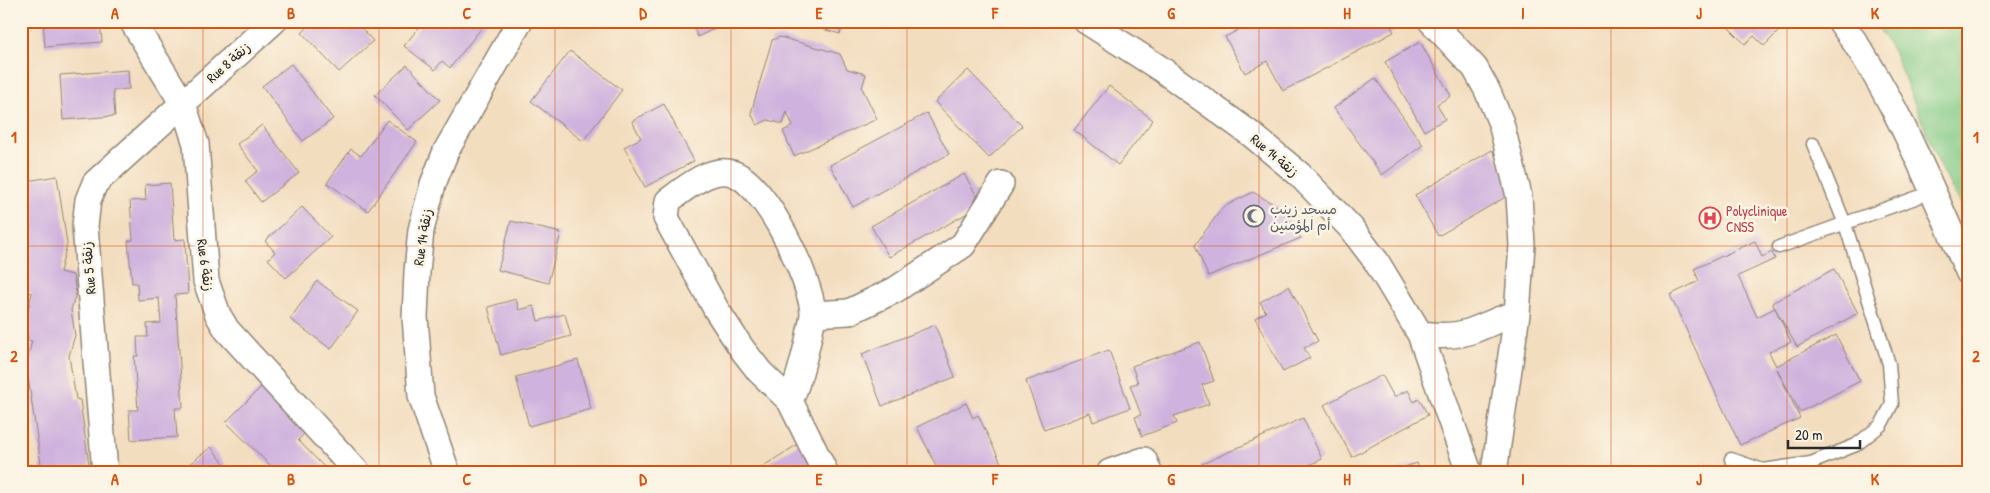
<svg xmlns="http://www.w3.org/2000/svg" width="1990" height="493" viewBox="0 0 1990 493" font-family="'Patrick Hand','Playpen Sans Arabic',sans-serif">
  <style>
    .green { fill: #81ca86; stroke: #567a58 }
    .building { fill: #cfb2de }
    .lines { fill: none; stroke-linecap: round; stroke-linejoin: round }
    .service-casing { stroke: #8f8475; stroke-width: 15 }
    .minor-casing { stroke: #8f8475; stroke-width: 28 }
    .service { stroke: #fff; stroke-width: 12 }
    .minor { stroke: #fff; stroke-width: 25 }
    .grid { fill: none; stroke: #d5540f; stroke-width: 1; stroke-opacity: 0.55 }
    .labels { text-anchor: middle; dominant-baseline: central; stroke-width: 5; stroke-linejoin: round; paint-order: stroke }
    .street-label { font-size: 14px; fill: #2b2b2b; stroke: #fcf5e5 }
    .worship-label { font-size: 14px; fill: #5b616d; stroke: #fcf5e5; text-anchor: start }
    .health-label { font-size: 14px; fill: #be3a42; stroke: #fcf5e5; text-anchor: start }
    .neatline { fill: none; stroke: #d5540f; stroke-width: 2 }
    .grid-label { font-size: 16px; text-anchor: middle; font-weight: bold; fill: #d5540f }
  </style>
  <rect width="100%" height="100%" fill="#fcf5e5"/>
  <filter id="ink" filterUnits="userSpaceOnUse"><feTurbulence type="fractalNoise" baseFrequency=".02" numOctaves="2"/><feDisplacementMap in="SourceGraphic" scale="10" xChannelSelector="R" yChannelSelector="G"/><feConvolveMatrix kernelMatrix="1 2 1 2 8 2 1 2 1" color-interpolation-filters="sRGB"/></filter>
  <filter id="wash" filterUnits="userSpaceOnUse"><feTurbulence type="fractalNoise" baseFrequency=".0096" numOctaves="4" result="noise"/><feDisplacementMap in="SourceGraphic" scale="20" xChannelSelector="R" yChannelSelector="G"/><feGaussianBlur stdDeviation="1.12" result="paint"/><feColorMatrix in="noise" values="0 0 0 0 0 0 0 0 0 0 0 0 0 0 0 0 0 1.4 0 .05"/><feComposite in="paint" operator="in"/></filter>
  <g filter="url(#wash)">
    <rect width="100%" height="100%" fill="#f3ddbf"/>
    <path class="green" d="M1874,21H1969V223L1938,161L1894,53Z"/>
    <g id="blocks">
      <path class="building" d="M43,21H100L102,42L45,47Z
        M314,21H355L373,41L339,72L302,33Z
        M424,21H487L450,68L442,61L435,70L404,46Z
        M690,21H728L698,37Z
        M794,21H844L840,34Z
        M1255,21H1388L1394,32L1283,91L1267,61L1245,73L1225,37Z
        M1722,21H1769L1779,31L1764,46L1754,36L1745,44Z
        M780,37L840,54L847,69L866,74L862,88L877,119L794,156L783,131L793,126L787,112L783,124L768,120L757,125L751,113L772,40Z
        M1420,42L1451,96L1437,104L1445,119L1424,131L1385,62Z
        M570,51L622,90L583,141L531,101Z
        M291,64L333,119L303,141L262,86Z
        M407,65L440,100L408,130L375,95Z
        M128,70L129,89L113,90L115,116L63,120L60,75Z
        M968,70L1022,126L989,158L935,102Z
        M1375,78L1423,145L1382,175L1334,108Z
        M1109,86L1153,120L1118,165L1074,130Z
        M664,104L694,161L645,187L624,147L641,138L632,121Z
        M927,113L949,154L853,207L830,165Z
        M387,120L417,142L368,211L327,183L351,149L361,156Z
        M262,125L299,173L261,202L245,181L258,171L237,144Z
        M1492,150L1516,191L1438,236L1415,195Z
        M964,174L982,205L889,257L871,226Z
        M57,176L67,244L60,272L73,275L76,293L71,310L75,335L69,356L76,399L80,400L90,472H39L41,464L26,364L32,341L28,340L25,321L32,293L24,291L21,273V182Z
        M170,183L174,240L185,239L188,294L175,295L183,408H175L177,437L131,440L129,410H138L134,356H138L137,337H148L147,324L161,323L159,298L138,300L137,283H132L128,241L133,240L130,201L146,200L145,185Z
        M1253,192L1280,208L1301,238L1208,276L1195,245L1223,207Z
        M302,207L331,237L286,278L268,259L275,252L265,241Z
        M511,221L561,233L548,283L498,270Z
        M1755,241L1762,257L1772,252L1775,259L1738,276L1757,317L1775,308L1791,342L1769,352L1776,366L1836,335L1860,381L1800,412L1777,369L1800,418L1740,445L1670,295L1699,281L1694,269Z
        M1834,269L1858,313L1797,347L1772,303Z
        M317,281L358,311L331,349L290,319Z
        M1289,286L1318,341L1304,348L1310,358L1283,372L1255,318L1266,312L1260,302Z
        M516,299L519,310L534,306L538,321L565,314L571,336L501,355L488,307Z
        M935,325L955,377L882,406L862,354Z
        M1200,342L1214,381L1202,385L1209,404L1174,416L1177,423L1142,436L1135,417L1141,415L1130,385L1138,383L1132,366Z
        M1109,350L1130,408L1093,422L1090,413L1044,430L1026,381Z
        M578,360L591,409L529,426L516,377Z
        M1382,375L1394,397L1408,390L1414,402L1419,399L1428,415L1352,457L1324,405Z
        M264,384L309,429L298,440L329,472H277L226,422Z
        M966,403L973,418L978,415L1003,467L993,472H939L917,427Z
        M1303,418L1322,459L1295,472H1203L1200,465Z
        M803,441L822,472H754Z
        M211,447L231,472H179Z
        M1417,463L1420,472H1393V471Z"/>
    </g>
  </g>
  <g filter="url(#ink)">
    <use href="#blocks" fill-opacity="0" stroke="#8f8475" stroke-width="1"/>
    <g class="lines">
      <g class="service-casing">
        <path id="service" d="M1779,247L1932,192
          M1731,459L1763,470L1811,463L1856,445L1881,425L1892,404L1889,364L1845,224L1813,144"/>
      </g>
      <g class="minor-casing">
        <path id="minor" d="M132,21L183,104L196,144L206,281L218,315L227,330L357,472
          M1086,21L1161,69L1252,135L1299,174L1351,228L1376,261L1420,334L1469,472
          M1431,21L1475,68L1487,90L1501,123L1519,196L1522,245L1517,314L1494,472
          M1840,21C1896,97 1930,187 1969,273
          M813,314L849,312L895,290L963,245L1001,184
          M1420,334C1436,336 1452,337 1468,332C1485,327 1498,318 1517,314
          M790,401C799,380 804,359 809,336C810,329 813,320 813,313C811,280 766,183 732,173C711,166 684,189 668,201L666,218L716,309L742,349L760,372L790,401L825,472
          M105,472L85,226L88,200L95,183L274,21
          M447,472L421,396L415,317L417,272L421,230L433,184L446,151L520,21
          M1110,472L1144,460L1149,472"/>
      </g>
      <use href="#service" class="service"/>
      <use href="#minor" class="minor"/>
    </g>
  </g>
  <path class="grid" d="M203,21V472M379,21V472M555,21V472M731,21V472M907,21V472M1083,21V472M1259,21V472M1435,21V472M1611,21V472M1787,21V472M21,246H1969"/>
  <defs>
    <g id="mosque-ring" transform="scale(1.125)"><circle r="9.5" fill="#fcf5e5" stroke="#6b7280" stroke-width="1.5"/><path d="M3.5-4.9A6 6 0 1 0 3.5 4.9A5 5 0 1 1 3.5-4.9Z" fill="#6b7280"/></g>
    <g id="hospital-ring" transform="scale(1.125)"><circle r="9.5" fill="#fcf5e5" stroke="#e0444e" stroke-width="1.5"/><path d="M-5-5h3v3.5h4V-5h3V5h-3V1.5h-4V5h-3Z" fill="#e0444e"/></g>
  </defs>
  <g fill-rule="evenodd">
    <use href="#mosque-ring" x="1254" y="216"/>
    <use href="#hospital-ring" x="1710" y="218"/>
  </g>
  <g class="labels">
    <g class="street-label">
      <text transform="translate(228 62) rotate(-42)">Rue 8 زنقة</text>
      <text transform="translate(1275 155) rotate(40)">Rue 14 زنقة</text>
      <text transform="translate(422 237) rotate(-81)">Rue 14 زنقة</text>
      <text transform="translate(206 265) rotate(82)">Rue 6 زنقة</text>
      <text transform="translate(88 268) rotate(-95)">Rue 5 زنقة</text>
    </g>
    <g class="worship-label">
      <text x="1270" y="208">مسجد زينب<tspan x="1270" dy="16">أم المؤمنين</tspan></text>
    </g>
    <g class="health-label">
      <text x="1726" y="210">Polyclinique<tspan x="1726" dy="16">CNSS</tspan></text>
    </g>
  </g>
  <rect width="1990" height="493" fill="none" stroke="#fcf5e5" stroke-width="55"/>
  <path d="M1788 440v8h72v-8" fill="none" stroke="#2b2b2b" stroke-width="2.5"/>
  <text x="1795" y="440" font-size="15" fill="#2b2b2b" stroke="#fcf5e5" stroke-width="4" paint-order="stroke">20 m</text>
  <rect x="28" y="28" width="1934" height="438" class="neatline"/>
  <g class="grid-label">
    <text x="115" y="19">A</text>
    <text x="291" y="19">B</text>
    <text x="467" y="19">C</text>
    <text x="643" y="19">D</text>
    <text x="819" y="19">E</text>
    <text x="995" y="19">F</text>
    <text x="1171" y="19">G</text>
    <text x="1347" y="19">H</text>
    <text x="1523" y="19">I</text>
    <text x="1699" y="19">J</text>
    <text x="1875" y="19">K</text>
    <text x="14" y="143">1</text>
    <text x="1976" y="143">1</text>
    <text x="14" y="362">2</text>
    <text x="1976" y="362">2</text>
    <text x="115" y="485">A</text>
    <text x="291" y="485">B</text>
    <text x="467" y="485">C</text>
    <text x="643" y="485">D</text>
    <text x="819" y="485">E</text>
    <text x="995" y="485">F</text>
    <text x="1171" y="485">G</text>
    <text x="1347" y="485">H</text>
    <text x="1523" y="485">I</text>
    <text x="1699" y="485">J</text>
    <text x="1875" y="485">K</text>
  </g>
</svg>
